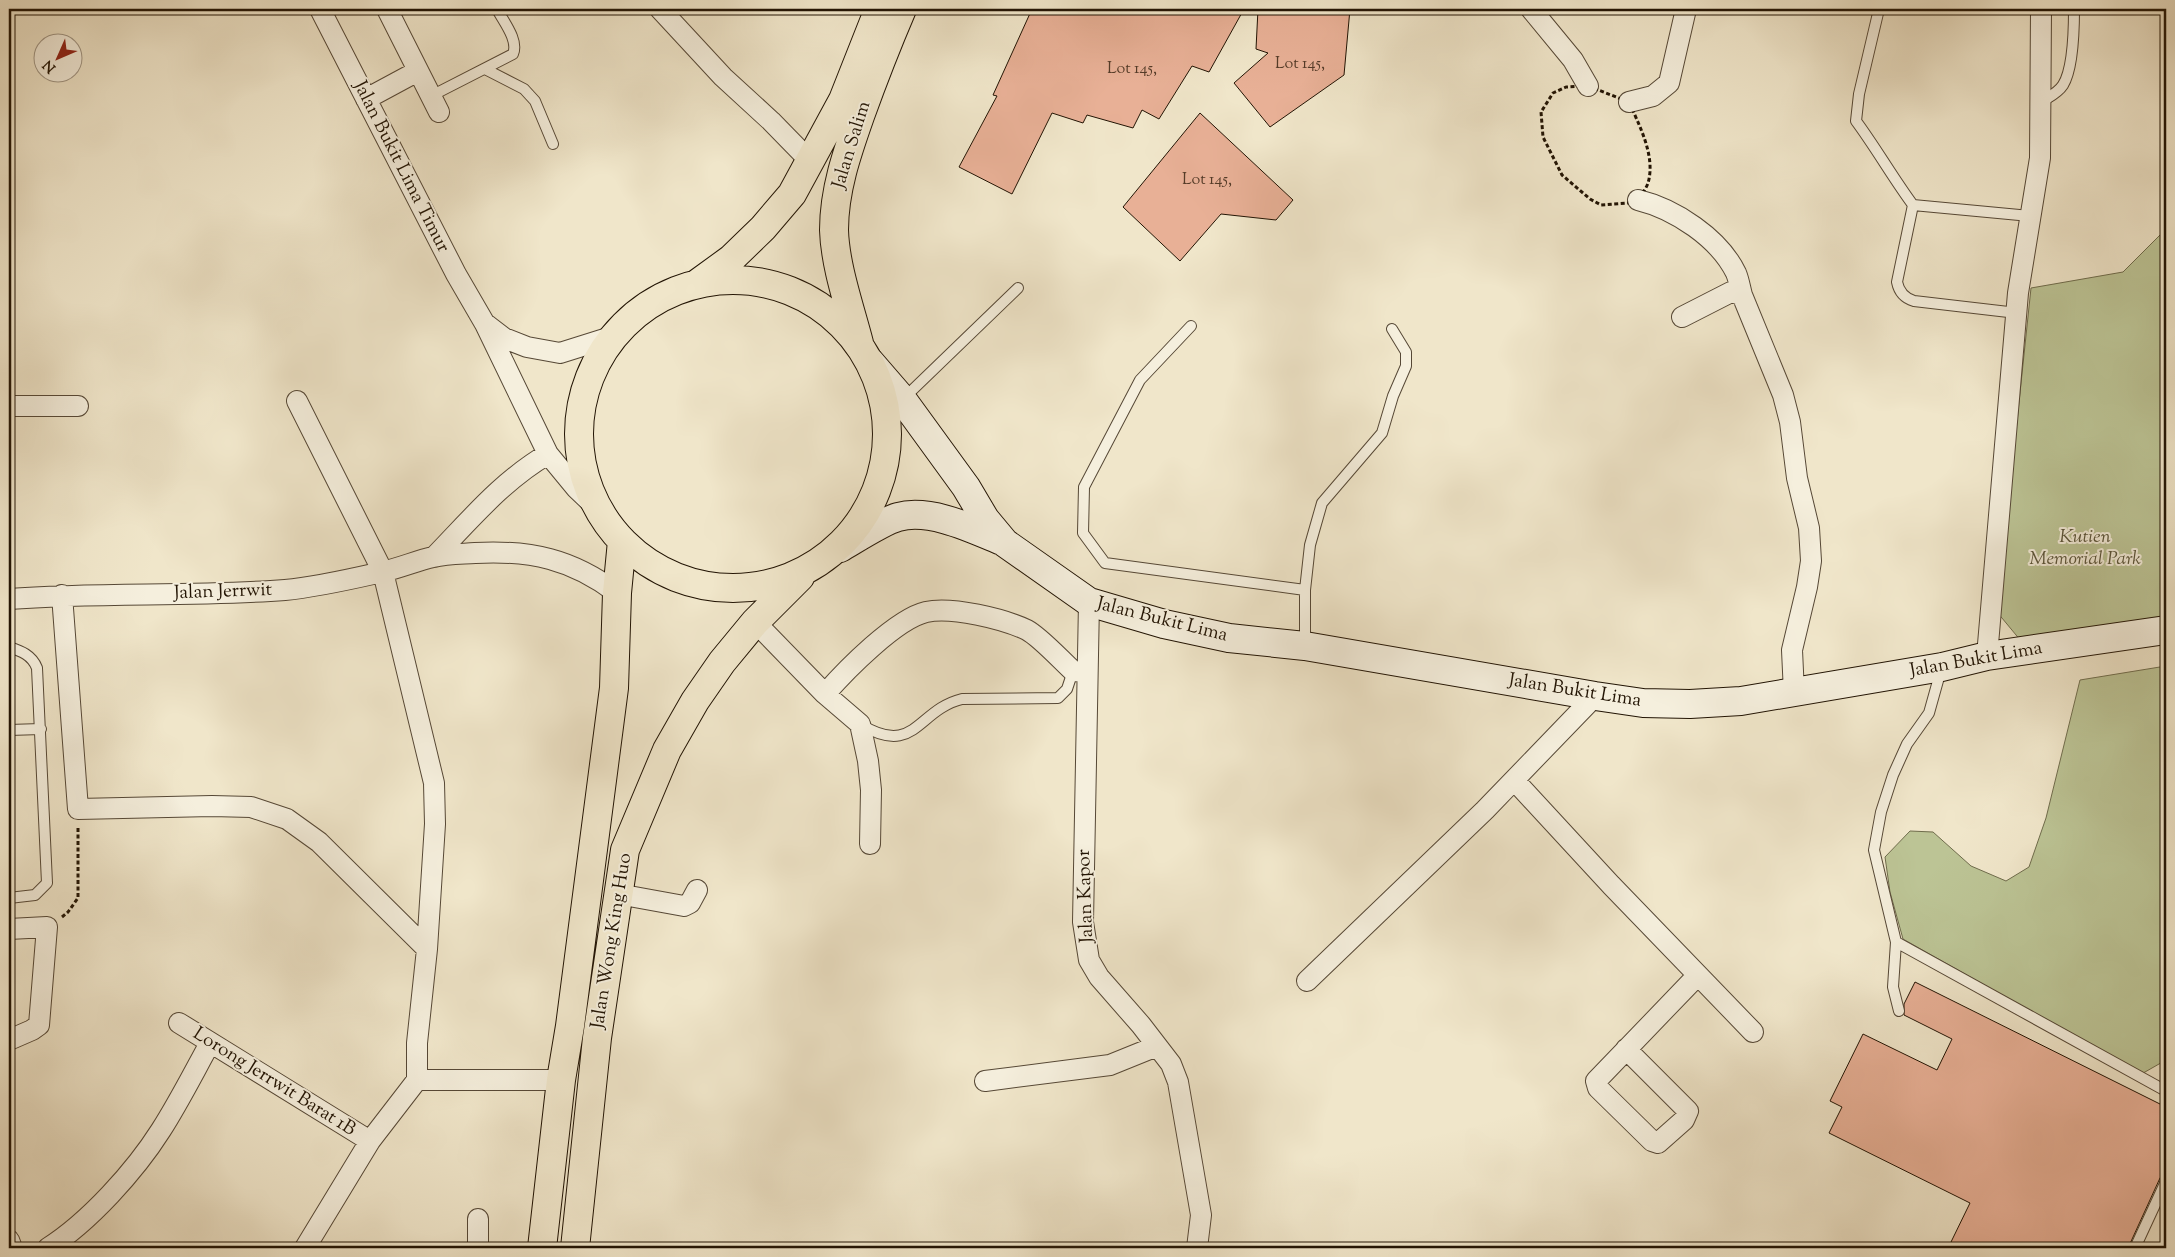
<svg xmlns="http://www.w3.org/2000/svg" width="2175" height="1257" viewBox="0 0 2175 1257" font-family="'Sorts Mill Goudy',serif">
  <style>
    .green { fill: #bcc495; stroke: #6f6c4c }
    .building { fill: #e8b096; stroke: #221404 }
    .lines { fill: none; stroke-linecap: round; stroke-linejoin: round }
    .lane-casing { stroke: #564836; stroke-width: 12 }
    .street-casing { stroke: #564836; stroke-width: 22 }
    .secondary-casing { stroke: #221404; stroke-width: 30 }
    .primary-casing { stroke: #221404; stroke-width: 30 }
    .path { stroke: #221404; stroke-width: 3; stroke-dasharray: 4 2.5; stroke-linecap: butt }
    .lane { stroke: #f5efdd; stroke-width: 10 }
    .street { stroke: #f5efdd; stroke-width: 20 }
    .secondary { stroke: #f5efdd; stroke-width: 28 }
    .primary { stroke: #f0e6ca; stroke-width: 28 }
    .labels { text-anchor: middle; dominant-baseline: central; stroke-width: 4; stroke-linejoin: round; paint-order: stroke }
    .number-label { font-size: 16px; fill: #543b28 }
    .street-label { font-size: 19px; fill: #221404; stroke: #f5efdd }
    .park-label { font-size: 19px; font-style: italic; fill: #585237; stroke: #f5efdd }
  </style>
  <rect width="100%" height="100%" fill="#f0e6ca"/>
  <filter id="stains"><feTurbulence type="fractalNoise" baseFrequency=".004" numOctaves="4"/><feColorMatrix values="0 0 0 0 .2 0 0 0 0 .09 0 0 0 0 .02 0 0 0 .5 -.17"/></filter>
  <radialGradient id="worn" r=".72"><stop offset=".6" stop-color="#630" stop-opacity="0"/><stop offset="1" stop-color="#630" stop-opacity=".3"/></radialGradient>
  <path class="green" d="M2166,229V621L2021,641L1997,612L2031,288L2123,272Z
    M2166,666V1060L2138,1076L2101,1051L1903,939L1890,892L1885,857L1910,831L1933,832L1971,866L2006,881L2029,867L2046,818L2080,680Z"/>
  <path class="building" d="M1032,9H1244L1209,72L1192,66L1159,119L1142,110L1133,128L1087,115L1083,123L1052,113L1012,194L959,167L997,96L993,95Z
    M1258,9H1350L1344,75L1270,127L1234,83L1268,53L1256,49Z
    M1200,113L1293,200L1276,220L1221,214L1180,261L1123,207Z
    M1915,982L2166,1107V1170L2160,1178L2128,1248H1962L1951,1242L1970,1203L1829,1133L1842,1107L1830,1101L1863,1034L1937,1070L1952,1039L1904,1015V1004Z"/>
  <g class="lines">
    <g class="lane-casing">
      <path id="lane" d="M1879,9L1859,94L1856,121C1876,148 1893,178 1913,205L2030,216
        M485,69L524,89L535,101L553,144
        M431,96L513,54C519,40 503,21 497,9
        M2041,102C2049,97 2058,93 2063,85C2073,69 2074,28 2074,9
        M1913,205L1897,282C1899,292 1904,298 1914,301L2017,313
        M1191,326L1140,380L1084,487L1083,533L1105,563L1305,590
        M903,399L1018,288
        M1305,645V590L1310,545L1322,503L1382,433L1393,396L1406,366V352L1392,329
        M9,647C21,651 32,655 37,668L47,883L35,895L9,898
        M860,724C915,758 917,710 962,699L1058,698L1067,689L1073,671
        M9,730L41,729
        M1896,942L2166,1091
        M1899,1011L1893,987L1896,942L1874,850L1881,812L1893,775L1907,744L1929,713L1941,670
        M2135,1248L2166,1181"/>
    </g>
    <g class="street-casing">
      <path id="street" d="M320,9L456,274L485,324L548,454L576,488L599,510
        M387,9L439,112
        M660,9L723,77L771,121L811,162
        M1531,9L1573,60L1588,86
        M366,99L418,71
        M1629,102L1653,96L1669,83L1686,9
        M1638,200C1675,209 1719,238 1736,273C1739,280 1740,288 1742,295
        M1682,317L1731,292L1742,295L1783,395L1790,422L1797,478L1809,528L1811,561L1807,587L1792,650L1794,693
        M487,325L504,338L527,347L560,353L614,336
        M297,401L383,572L434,783L435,824L427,949L417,1043V1080L370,1141L305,1248
        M9,406H78
        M434,557C470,520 503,480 548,454
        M62,595L78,809L212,806L251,807L287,819L319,842L427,949
        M9,599C101,592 193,597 285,590C317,587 351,579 382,572C400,568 416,561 433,557C447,554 461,554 475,553C531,550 572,559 617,593
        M1089,602L1083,922L1089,960L1099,977L1141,1025L1171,1064L1178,1082L1201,1215L1197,1248
        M755,622L825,694L860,724L868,761L871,790L870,844
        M1987,656L2018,293L2040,158L2041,9
        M825,694C846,670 896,619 926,612C951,606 1004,619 1027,630C1040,637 1061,660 1073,671L1086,672
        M1515,781L1611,885L1753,1032
        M618,894L684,906L690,903L697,890
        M9,929L47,927L39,1025L32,1030L9,1040
        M1307,981L1485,810L1595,696
        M179,1023L370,1141
        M1626,1049L1688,1111L1684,1120L1658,1143L1652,1141L1598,1088L1596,1081L1697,976
        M417,1080H561
        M985,1081L1110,1065L1157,1046
        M9,1240L12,1248
        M48,1248C89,1222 135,1171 161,1130C179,1102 194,1072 210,1043
        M478,1248V1219"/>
    </g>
    <g class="secondary-casing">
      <path id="secondary" d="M870,362L902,399L966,487L985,519L1005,543L1089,602L1164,624L1229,638L1305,646L1595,696L1643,703L1690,704L1741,701L1942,667L1987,656L2166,630
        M840,548C854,540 883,521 898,517C930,508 973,529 1002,541"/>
    </g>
    <g class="primary-casing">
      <path id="primary" d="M579 434a154 154 0 1 1 308 0a154 154 0 1 1-308 0Z
        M698,283L731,259L763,228L792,194L843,100L879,9
        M859,343C850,308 835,266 834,230C834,190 847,153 860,116C873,80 887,44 902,9
        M542,1248L561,1080L570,1026L614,688L617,593L622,541
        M575,1248L597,1038L625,850L667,750L695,701L722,662L755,622L800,577"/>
    </g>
    <path class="path" d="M1588,86L1629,102C1639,125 1656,156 1648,183C1646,189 1641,195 1638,200L1628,203L1601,205L1590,199L1562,175L1543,137L1541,112L1553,93L1566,87Z
      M62,917L68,912L78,898V827"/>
    <use href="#lane" class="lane"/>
    <use href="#street" class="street"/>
    <use href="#secondary" class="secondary"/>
    <use href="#primary" class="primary"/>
  </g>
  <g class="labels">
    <g class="number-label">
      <text x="1300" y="64">Lot 145,</text>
      <text x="1132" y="69">Lot 145,</text>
      <text x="1207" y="180">Lot 145,</text>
    </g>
    <g class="street-label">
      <text transform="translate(852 145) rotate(-73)">Jalan Salim</text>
      <text transform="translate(401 167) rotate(63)">Jalan Bukit Lima Timur</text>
      <text transform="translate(223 592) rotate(-2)">Jalan Jerrwit</text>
      <text transform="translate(1162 620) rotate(14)">Jalan Bukit Lima</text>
      <text transform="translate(1976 660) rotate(-10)">Jalan Bukit Lima</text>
      <text transform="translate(1575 691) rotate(9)">Jalan Bukit Lima</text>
      <text transform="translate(1086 896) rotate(-92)">Jalan Kapor</text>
      <text transform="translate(612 941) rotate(-81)">Jalan Wong King Huo</text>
      <text transform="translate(274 1082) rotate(32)">Lorong Jerrwit Barat 1B</text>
    </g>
    <g class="park-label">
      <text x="2085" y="537">Kutien<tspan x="2085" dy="22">Memorial Park</tspan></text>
    </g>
  </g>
  <rect width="2175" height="1257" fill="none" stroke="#f0e6ca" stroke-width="30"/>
  <rect x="10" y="10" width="2155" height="1237" fill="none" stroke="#221404" stroke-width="2.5"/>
  <rect x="15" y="15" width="2145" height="1227" fill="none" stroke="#221404"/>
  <g transform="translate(58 58) rotate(225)"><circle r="24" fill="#f5efdd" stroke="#a19786"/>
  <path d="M0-4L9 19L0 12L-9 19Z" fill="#8f2418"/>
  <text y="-8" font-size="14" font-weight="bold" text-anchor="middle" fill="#221404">N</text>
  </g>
  <rect width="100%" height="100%" filter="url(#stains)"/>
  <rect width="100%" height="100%" fill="url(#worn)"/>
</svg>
